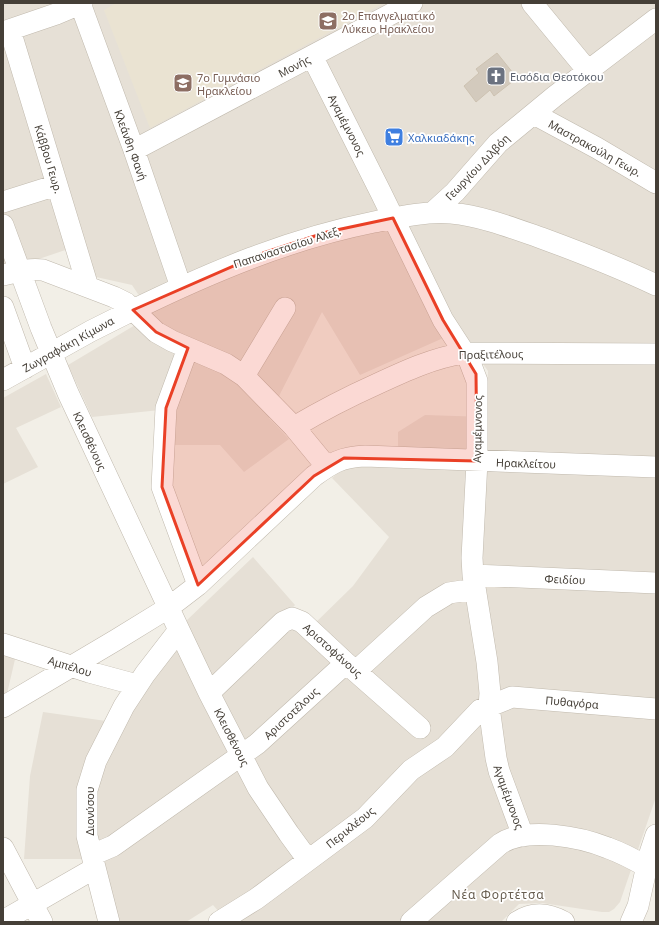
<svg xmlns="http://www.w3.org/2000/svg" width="659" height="925" viewBox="0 0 659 925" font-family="'Noto Sans',sans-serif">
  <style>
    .residential { fill: #e6e0d6 }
    .education { fill: #eae3d2 }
    .building { fill: #d3cabd; stroke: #cdc2b1 }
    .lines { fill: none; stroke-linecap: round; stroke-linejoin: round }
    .minor-casing { stroke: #c0b9ad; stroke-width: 22 }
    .minor { stroke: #fff; stroke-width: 21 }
    .marked { fill: #ea4026; fill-opacity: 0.2; stroke: #ea4026; stroke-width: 3; stroke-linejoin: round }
    .labels { text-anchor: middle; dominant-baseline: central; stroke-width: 3.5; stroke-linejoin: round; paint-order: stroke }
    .education-label { font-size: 11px; fill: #785e54; stroke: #fff; text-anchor: start }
    .street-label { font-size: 11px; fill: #453f37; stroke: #fff }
    .worship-label { font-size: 11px; fill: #5b616d; stroke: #fff; text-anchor: start }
    .shop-label { font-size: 11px; fill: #366cbe; stroke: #fff; text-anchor: start }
    .neighbourhood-label { font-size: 12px; letter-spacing: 1px; fill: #675d4f; stroke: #fff }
  </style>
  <rect width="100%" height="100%" fill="#f2efe7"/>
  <path class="residential" d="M3,3H656V797L620,902L614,909L609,912H602L542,903L519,904L501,922H228L213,905L186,922H118L104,859H24L30,776L43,712L120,723L185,622L253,557L295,605L288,613L307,631L353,586L389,537L332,478L354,459L398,462V432L425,415L486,417L488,371L459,331L360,375L322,312L281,392L269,418L289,439L244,472L220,445H174L170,409L92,417L68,365L152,315L132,285L96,277L83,244L30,262L3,267Z
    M46,374L61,407L16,428L38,467L3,484V398Z
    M3,651L16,655L6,698L3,699Z"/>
  <path class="education" d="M116,3H384L150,128L104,10Z"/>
  <path class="building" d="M497,53L517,78L494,96L490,90L476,102L464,86L479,73L476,69Z"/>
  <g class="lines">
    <g class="minor-casing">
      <path id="minor" d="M80,3L134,150L181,287
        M532,3L588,71
        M10,30L88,287
        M3,32L56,14L82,3
        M312,56L381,193L443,320L469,360L477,381V461L472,558L473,575L487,662L490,693L489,707L496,758L499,771L523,836
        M534,114L597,148L656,183
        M134,150L412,3
        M3,202L57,185
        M432,213L455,192L498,143L555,96L656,19
        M3,225L41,328L68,393L179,630L209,693L258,788L289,834L308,860
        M3,275C16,272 29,268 43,270L114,297L126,303L133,310C211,272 289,239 374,222C399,217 426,211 451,213C483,216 515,229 544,239C582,253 620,268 656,285
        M3,307L25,368
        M188,348L166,408L162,487L198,585
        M244,376L285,308
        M3,380L91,331L133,310L156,332L172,341L226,364L244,376L294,427L327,467
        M294,427C321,411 348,397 377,384C405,371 433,358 464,353L656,354
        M473,575L656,583
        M3,644L89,672L137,685
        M356,671L426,607L449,593L475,589
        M209,693L283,622L292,618L302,622L346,663L420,728
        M3,707L116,640L168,608L198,585L314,476C332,463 341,457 365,456L656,467
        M3,848L42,922
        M92,855L113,846L257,744L346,663
        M3,921L95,868
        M109,922L87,836V790L96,761L124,706L145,674L179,630
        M219,922L256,899L365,818L411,770L445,747L480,710L512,697L656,709
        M411,922L500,844C526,826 581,837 608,848C622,853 635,860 647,867
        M517,922C532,912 548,913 564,922
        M631,922L638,906L649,856L656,835"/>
    </g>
    <use href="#minor" class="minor"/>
  </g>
  <path class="marked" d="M393,218L443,320L476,374L477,461L344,458L314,476L198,585L162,487L166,408L188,348L156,332L133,310L263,253L327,232Z"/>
  <defs>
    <g id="school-square" transform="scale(1)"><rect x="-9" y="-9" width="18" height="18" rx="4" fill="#8d6e63" stroke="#fff"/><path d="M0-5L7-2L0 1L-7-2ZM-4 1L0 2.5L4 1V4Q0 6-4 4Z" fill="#fff"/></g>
    <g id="church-square" transform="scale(1)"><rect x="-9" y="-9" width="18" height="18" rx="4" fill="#6b7280" stroke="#fff"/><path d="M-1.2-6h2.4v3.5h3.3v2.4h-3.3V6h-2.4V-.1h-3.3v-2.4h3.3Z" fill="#fff"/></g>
    <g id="supermarket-square" transform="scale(1)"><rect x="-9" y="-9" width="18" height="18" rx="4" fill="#3f7fe0" stroke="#fff"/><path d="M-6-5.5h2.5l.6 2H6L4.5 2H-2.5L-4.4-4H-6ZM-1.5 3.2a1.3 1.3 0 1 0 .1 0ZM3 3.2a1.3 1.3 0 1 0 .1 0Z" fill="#fff"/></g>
  </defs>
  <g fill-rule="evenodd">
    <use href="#school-square" x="328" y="21"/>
    <use href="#church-square" x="496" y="76"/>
    <use href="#school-square" x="183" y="83"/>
    <use href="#supermarket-square" x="394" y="137"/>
  </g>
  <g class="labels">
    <g class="education-label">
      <text x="342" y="15">2ο Επαγγελματικό<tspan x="342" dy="13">Λύκειο Ηρακλείου</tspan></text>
      <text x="197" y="77">7o Γυμνάσιο<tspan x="197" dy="13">Ηρακλείου</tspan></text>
    </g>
    <g class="street-label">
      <text transform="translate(294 66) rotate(-28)">Μονής</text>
      <text transform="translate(347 125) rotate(63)">Αγαμέμνονος</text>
      <text transform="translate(131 145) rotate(70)">Κλεάνθη Φανή</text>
      <text transform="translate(595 148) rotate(29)">Μαστρακούλη Γεωρ.</text>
      <text transform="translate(49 159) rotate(73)">Κάββου Γεωρ.</text>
      <text transform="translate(477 167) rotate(-46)">Γεωργίου Διλβόη</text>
      <text transform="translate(287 247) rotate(-18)">Παπαναστασίου Αλεξ.</text>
      <text transform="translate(68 344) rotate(-29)">Ζωγραφάκη Κίμωνα</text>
      <text transform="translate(491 354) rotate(-1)">Πραξιτέλους</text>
      <text transform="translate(477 429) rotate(-89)">Αγαμέμνονος</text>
      <text transform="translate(90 441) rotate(65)">Κλεισθένους</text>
      <text transform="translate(526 463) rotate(2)">Ηρακλείτου</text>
      <text transform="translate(565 579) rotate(2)">Φειδίου</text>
      <text transform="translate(333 650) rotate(42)">Αριστοφάνους</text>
      <text transform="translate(70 666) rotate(17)">Αμπέλου</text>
      <text transform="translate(572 702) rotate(5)">Πυθαγόρα</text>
      <text transform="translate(291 713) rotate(-43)">Αριστοτέλους</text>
      <text transform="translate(232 737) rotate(63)">Κλεισθένους</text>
      <text transform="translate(509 797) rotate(70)">Αγαμέμνονος</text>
      <text transform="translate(89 811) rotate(-90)">Διονύσου</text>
      <text transform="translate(350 827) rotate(-39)">Περικλέους</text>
    </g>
    <g class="worship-label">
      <text x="510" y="76">Εισόδια Θεοτόκου</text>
    </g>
    <g class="shop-label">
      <text x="408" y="137">Χαλκιαδάκης</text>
    </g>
    <g class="neighbourhood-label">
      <text x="498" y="894">Νέα Φορτέτσα</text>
    </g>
  </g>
  <rect width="659" height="925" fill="none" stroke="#453f37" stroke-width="8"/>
</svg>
